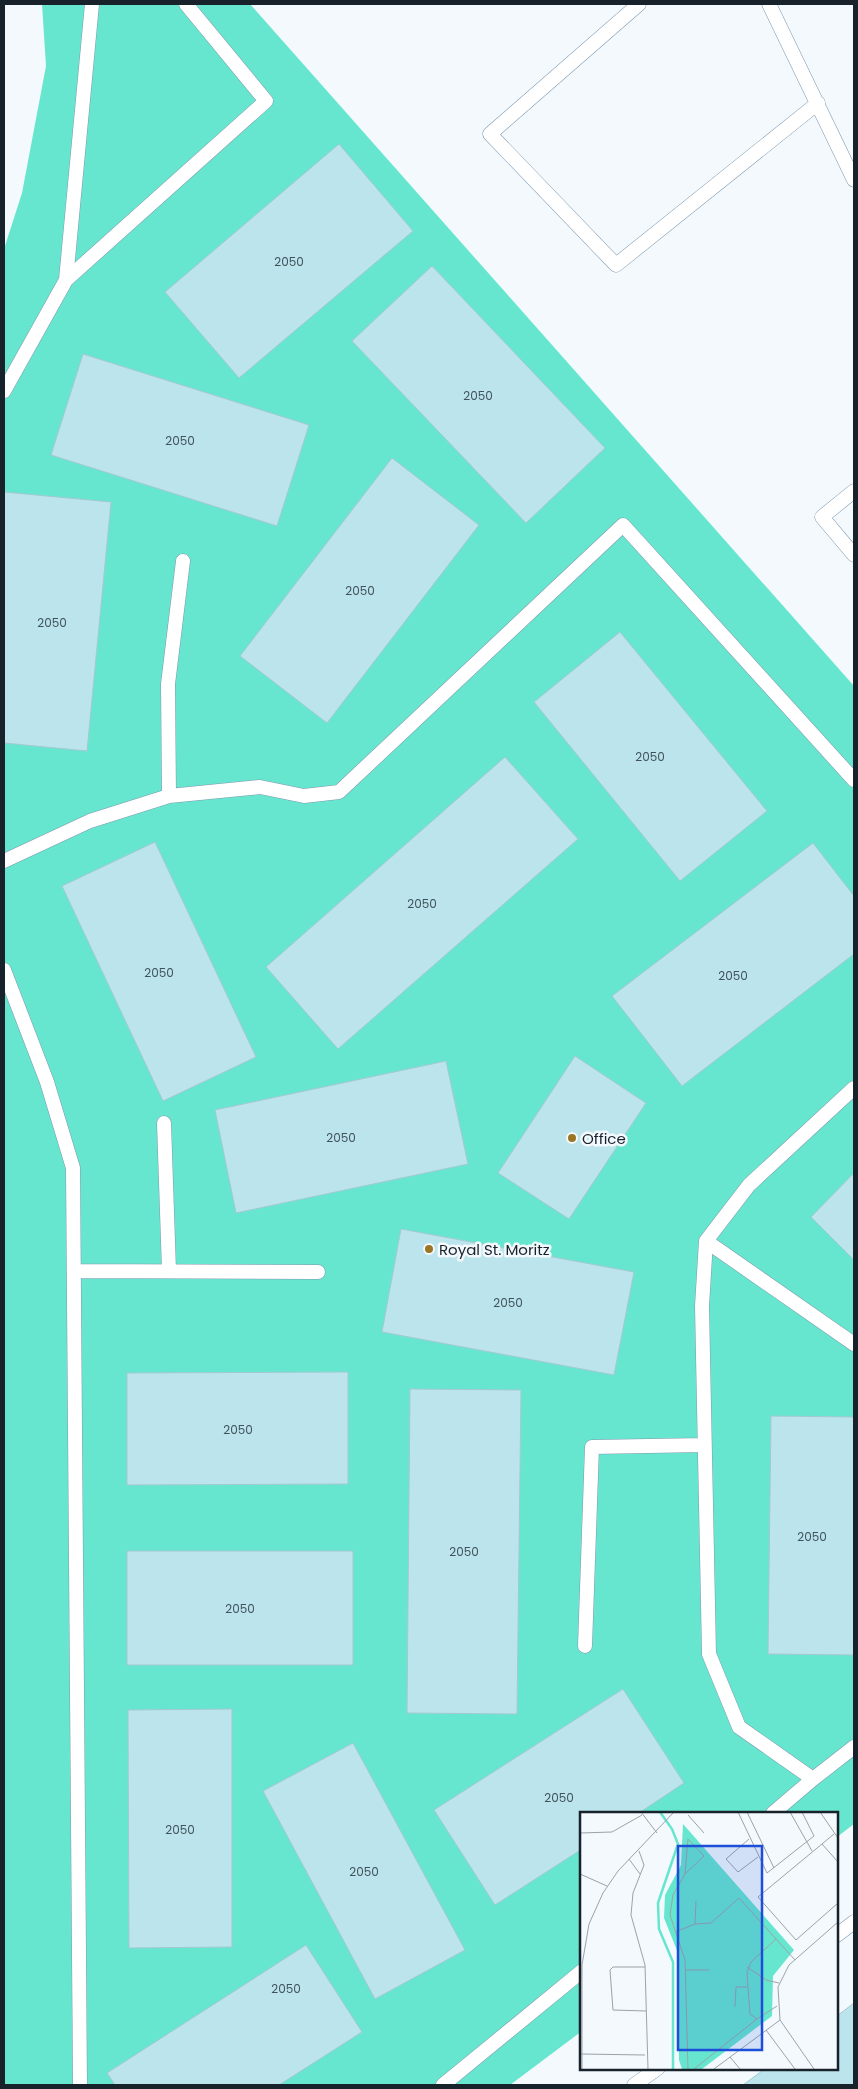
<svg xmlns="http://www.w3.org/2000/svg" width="858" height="2089" viewBox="0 0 858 2089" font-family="Poppins,sans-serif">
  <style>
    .water { fill: #67e6cf }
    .building { fill: #bce4ec; stroke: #a3c9d1 }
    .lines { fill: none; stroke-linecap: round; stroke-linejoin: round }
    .service-casing { stroke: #7f98ae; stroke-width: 15 }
    .service { stroke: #fff; stroke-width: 14 }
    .poi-dot { fill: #9b7521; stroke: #f3f9fd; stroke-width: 2 }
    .labels { text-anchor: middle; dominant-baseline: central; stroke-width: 5; stroke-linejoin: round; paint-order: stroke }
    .number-label { font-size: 12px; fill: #41525b }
    .poi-label { font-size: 15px; fill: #18222b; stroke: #f3f9fd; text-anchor: start }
    .inset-river { fill: none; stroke: #67e6cf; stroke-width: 2.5 }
    .inset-road { fill: none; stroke: #9ba3a9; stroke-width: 1 }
    .view { fill: #1d4ed8; fill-opacity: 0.15; stroke: #1d4ed8; stroke-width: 2.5 }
    .inset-edge { fill: none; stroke: #18222b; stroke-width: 2.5 }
  </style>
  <rect width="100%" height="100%" fill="#f3f9fd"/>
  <path class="water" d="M42,4H250L854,686V1824L837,1837V1813H582V2031L510,2085H4V249L22,193L46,66Z"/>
  <path class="building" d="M339,144L413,231L239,378L165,292Z
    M432,266L605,448L526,523L352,341Z
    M83,354L309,425L277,526L51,455Z
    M392,458L479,525L327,723L240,656Z
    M4,492L111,502L87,751L4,743Z
    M620,632L767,811L680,881L534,702Z
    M505,757L578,839L338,1049L266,967Z
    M155,842L256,1057L163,1101L62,886Z
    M813,843L854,896V954L682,1086L612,996Z
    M575,1056L646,1103L569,1219L498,1173Z
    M446,1061L468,1164L236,1213L215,1110Z
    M854,1173V1260L811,1217Z
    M401,1229L634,1272L614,1375L382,1332Z
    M348,1372V1484L127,1485V1373Z
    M410,1389L521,1390L517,1714L407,1713Z
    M771,1416L854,1417V1655L768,1654Z
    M127,1551H353V1665H127Z
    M623,1689L684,1783L639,1813H582V1849L495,1905L434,1810Z
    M232,1709V1947L129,1948L128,1710Z
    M353,1743L465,1950L375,1999L263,1791Z
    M306,1945L362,2032L279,2085H115L107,2073Z
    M854,2003V2085H743L766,2068H837V2016Z"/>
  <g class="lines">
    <g class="service-casing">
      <path id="service" d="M92,4L66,280L266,101L186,4
        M639,4L490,134L616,265L818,103
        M769,4L854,180
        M4,391L66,280
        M854,491L822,517L854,555
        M169,796L168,684L183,561
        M4,861L90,821L169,796L260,787L304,796L339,792L623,525L854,780
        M4,970L47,1082L73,1168L80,2085
        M854,1088L749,1185L706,1241L702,1306L709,1654L739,1727L813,1779L854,1747
        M164,1123L169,1271
        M706,1241L854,1344
        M74,1271L318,1272
        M585,1646L592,1447L704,1445
        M773,1813L813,1779
        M837,1935L854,1922
        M443,2085L582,1971
        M634,2085L658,2068"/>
    </g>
    <use href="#service" class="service"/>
  </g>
  <g class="poi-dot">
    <circle cx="572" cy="1138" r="5"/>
    <circle cx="429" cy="1249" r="5"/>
  </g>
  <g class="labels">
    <g class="number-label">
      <text x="289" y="261">2050</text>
      <text x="478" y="395">2050</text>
      <text x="180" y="440">2050</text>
      <text x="360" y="590">2050</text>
      <text x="52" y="622">2050</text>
      <text x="650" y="756">2050</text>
      <text x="422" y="903">2050</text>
      <text x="159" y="972">2050</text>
      <text x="733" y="975">2050</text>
      <text x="341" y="1137">2050</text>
      <text x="508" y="1302">2050</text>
      <text x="238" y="1429">2050</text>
      <text x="812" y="1536">2050</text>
      <text x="464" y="1551">2050</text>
      <text x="240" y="1608">2050</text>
      <text x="559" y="1797">2050</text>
      <text x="180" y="1829">2050</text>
      <text x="364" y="1871">2050</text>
      <text x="286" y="1988">2050</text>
    </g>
    <g class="poi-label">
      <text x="582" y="1138">Office</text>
      <text x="439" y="1249">Royal St. Moritz</text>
    </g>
  </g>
  <g transform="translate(580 1812)">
    <rect width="258" height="258" fill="#f3f9fd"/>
    <path d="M103,12L214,138L193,164L192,204L122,257H102L99,248L98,141L84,106L85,83L101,53Z" fill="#67e6cf"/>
    <path class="inset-river" d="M80,0L92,17L98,32L78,91L79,117L93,150V257"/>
    <path class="inset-road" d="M61,0L77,21M158,0L187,61L234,24L222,0M167,0L194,56M210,0L232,39M240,0L258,26M108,3L124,21M0,21L32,20L62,3M254,22L178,85L216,128L258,91M108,27L124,44L105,62ZM169,27L146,47L158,60L178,45M242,32L258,50M59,39L64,53L53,81L51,103L65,153L68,257M49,47L60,62M0,62L27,74M105,62L93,83L90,103L105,148L108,257M115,112L116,89M95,120L115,112L131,111L159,86L215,148M196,127L171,150L167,161L170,202L177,207L197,194M65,155H33L30,158L33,198L66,199M167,155L186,168L199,171M106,158H129M155,195L156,175H167M186,218L215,257M1,242L65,243M150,245L160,257M2,257V153L9,112L23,81L38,59L94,0M114,257L177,207M134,257L200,208M234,257L200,208L198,175L209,153L258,110"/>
    <path class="view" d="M98,34H182V238H98Z"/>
    <rect width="258" height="258" class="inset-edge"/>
  </g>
  <rect width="858" height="2089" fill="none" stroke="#18222b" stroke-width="10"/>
</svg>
